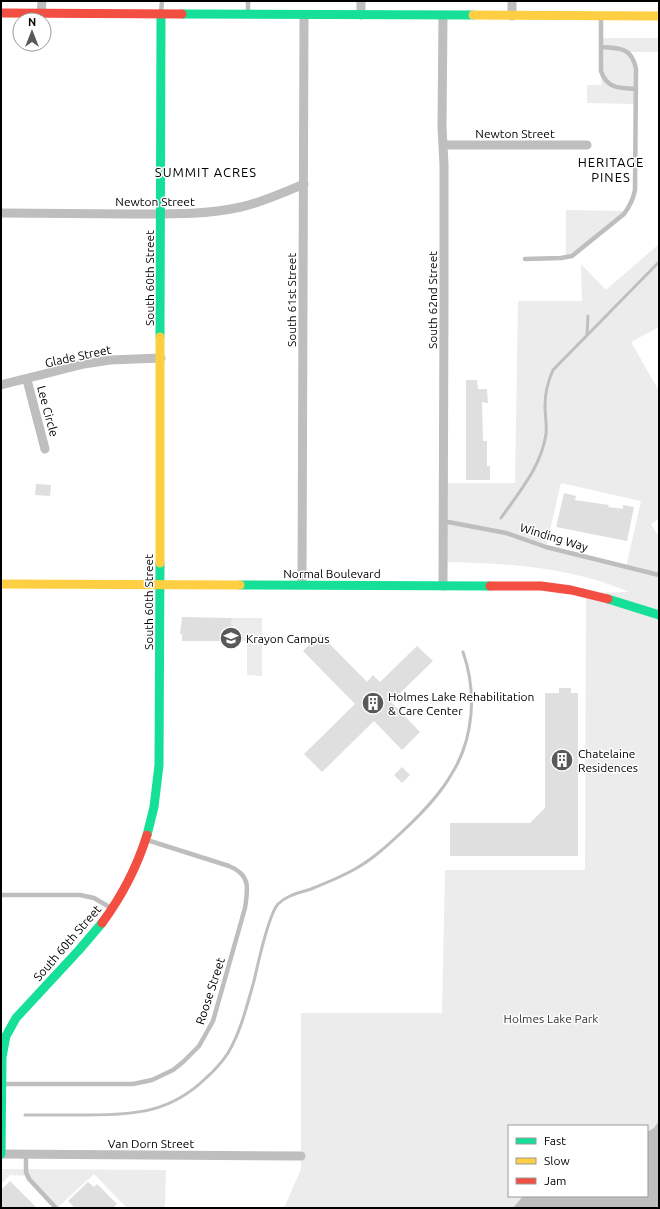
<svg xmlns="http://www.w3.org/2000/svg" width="660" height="1209" viewBox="0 0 660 1209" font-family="Ubuntu,sans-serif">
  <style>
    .green { fill: #ececec; fill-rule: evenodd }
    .water { fill: #bfbfbf }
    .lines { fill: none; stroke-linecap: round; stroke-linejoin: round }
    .stream { stroke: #bfbfbf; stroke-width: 3 }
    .building { fill: #dfdfdf }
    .lane { stroke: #bebebe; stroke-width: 4.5 }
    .street { stroke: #bebebe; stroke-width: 9 }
    .fast { stroke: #16e098; stroke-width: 9 }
    .slow { stroke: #ffcf43; stroke-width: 9 }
    .jam { stroke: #f24e42; stroke-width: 9 }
    .labels { text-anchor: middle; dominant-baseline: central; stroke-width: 3; stroke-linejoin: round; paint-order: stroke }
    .street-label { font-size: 12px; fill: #000; stroke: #fff }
    .poi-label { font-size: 12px; fill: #000; stroke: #fff; text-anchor: start }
    .park-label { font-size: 12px; fill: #333; stroke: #fff }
    .neighbourhood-label { font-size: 13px; letter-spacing: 1px; fill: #000; stroke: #fff }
  </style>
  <rect width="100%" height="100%" fill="#fff"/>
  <path class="green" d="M601,38H659V52H629L635,62L636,104L587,103V85H601Z
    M566,210L626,211L566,258Z
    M659,244V327L631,342L659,391V519L651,524L659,537V1208H284L301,1169V1013H442L445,870H585L586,593L629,592C571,567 506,563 443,562V483H515L518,301H582L581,264L606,290ZM561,483L641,501L626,567L546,547ZM509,1126H647V1196H509Z
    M232,618H262V676L247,675V641H231L233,626L231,625Z
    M1,1169L166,1170L165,1208H127L94,1174L57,1208L27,1176L10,1175L1,1184Z"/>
  <path class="water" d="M659,1121V1208H513L523,1196H647V1132L654,1128Z"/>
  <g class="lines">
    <path class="stream" d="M587,335L588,316
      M501,518C520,491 541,467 546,434C547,424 545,415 545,406C545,393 548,381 553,370L659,262
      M25,1115C46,1115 66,1115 87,1115C134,1115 170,1113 206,1078C214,1071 222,1062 228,1053C241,1031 247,1005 254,981C258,964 268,915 278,904C287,895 299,893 311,889C326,883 341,877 355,869C373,859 388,845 403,831C421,814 439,796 451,775C474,739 477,692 463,652"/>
  </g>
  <path class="building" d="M466,380H477L478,389H487L488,403L482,402L483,441H487V466H490V480H466Z
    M36,484L51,485L50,496L35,495Z
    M564,493L576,496L575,500L609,505L608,507L623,509V505L634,507L627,541L556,527Z
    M182,617L232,618L231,625H233L231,641H182V634H180Z
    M320,634L367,682L373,675L380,682L417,646L433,661L391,702L420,732L402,750L374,721L322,772L304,754L355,704L303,651Z
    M559,688H571V693H578V856H450V823H530L545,808V693H559Z
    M402,767L410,775L402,783L394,775Z
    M10,1181L37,1208H1V1190Z
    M88,1182L94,1187L97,1184L117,1204L113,1208H75L68,1201Z"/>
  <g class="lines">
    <path class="lane" d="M161,13L162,1
      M248,13V1
      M601,16V71C607,89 619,88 636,89
      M525,259L561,258L572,256L624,214C630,206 633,200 635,190L636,69C632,47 619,48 601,47
      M443,521L506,533L546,547L659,575
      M1,895H80L94,898L111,908
      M2,1084H133L152,1080L173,1070L183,1062L199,1046L213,1021L245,908C248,888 251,875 229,866L147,840
      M26,1154V1172L29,1179L56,1208"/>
    <path class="street" d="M41,13L42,1
      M361,15V1
      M443,15L442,127L444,165V301L443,586
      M512,16V1
      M443,145H587
      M1,213C45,213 88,214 132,214C168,214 205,215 241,207C263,202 283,193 304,184
      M27,380L45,449
      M1,385L84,364L110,360L161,358
      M302,585L304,15
      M1,1154L301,1156"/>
    <path class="fast" d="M182,14L473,15
      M160,337L161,14
      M240,585L490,586
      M608,599L659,615
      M147,835L154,807L159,765L160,563
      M1,1154L2,1057L6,1036L16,1018L79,950L102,923"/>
    <path class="slow" d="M473,15L659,16
      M160,563V337
      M1,584L240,585"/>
    <path class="jam" d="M1,13L182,14
      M490,586H541L571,590L608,599
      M102,923C122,896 137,867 147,835"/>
  </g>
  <defs>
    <g id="school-disc" transform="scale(1.15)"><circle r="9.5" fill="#595959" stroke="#fff"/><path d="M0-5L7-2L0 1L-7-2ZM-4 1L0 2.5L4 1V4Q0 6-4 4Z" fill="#fff"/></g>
    <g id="building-disc" transform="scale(1.15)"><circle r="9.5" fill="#595959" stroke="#fff"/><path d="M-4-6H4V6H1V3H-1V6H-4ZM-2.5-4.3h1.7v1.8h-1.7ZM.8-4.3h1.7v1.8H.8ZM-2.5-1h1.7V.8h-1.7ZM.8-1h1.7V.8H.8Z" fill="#fff"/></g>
  </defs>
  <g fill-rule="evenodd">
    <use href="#school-disc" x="231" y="638"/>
    <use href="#building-disc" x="373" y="703"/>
    <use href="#building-disc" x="562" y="760"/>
  </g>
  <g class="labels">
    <g class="street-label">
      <text x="515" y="133">Newton Street</text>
      <text x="155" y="201">Newton Street</text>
      <text transform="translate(149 278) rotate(-90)">South 60th Street</text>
      <text transform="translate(291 300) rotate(-90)">South 61st Street</text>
      <text transform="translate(432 300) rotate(-90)">South 62nd Street</text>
      <text transform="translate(78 356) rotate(-12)">Glade Street</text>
      <text transform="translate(48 411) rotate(75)">Lee Circle</text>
      <text transform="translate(554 537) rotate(17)">Winding Way</text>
      <text x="332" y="573">Normal Boulevard</text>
      <text transform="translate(148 602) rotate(-90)">South 60th Street</text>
      <text transform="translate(67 943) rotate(-49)">South 60th Street</text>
      <text transform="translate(210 991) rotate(-72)">Roose Street</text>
      <text x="151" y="1143">Van Dorn Street</text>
    </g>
    <g class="poi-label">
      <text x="246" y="638">Krayon Campus</text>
      <text x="388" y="696">Holmes Lake Rehabilitation<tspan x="388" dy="14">&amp; Care Center</tspan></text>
      <text x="578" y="753">Chatelaine<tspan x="578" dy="14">Residences</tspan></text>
    </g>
    <g class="park-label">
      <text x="551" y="1018">Holmes Lake Park</text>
    </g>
    <g class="neighbourhood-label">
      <text x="611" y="162">HERITAGE<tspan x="611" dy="15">PINES</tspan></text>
      <text x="206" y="172">SUMMIT ACRES</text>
    </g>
  </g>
  <rect width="660" height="1209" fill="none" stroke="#000000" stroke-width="4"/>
  <rect x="508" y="1125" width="140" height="72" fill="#ffffff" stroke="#999999"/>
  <rect x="516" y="1138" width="20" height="6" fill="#16e098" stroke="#999999"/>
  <text x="544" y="1145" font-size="12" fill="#000000">Fast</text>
  <rect x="516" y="1158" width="20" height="6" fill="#ffcf43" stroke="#999999"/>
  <text x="544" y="1165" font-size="12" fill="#000000">Slow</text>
  <rect x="516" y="1178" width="20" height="6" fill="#f24e42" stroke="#999999"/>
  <text x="544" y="1185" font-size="12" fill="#000000">Jam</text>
  <g transform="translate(32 32)"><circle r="19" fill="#ffffff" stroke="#999999"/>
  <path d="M0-3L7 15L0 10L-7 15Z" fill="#595959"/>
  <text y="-6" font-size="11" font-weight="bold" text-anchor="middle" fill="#000000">N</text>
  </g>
</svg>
